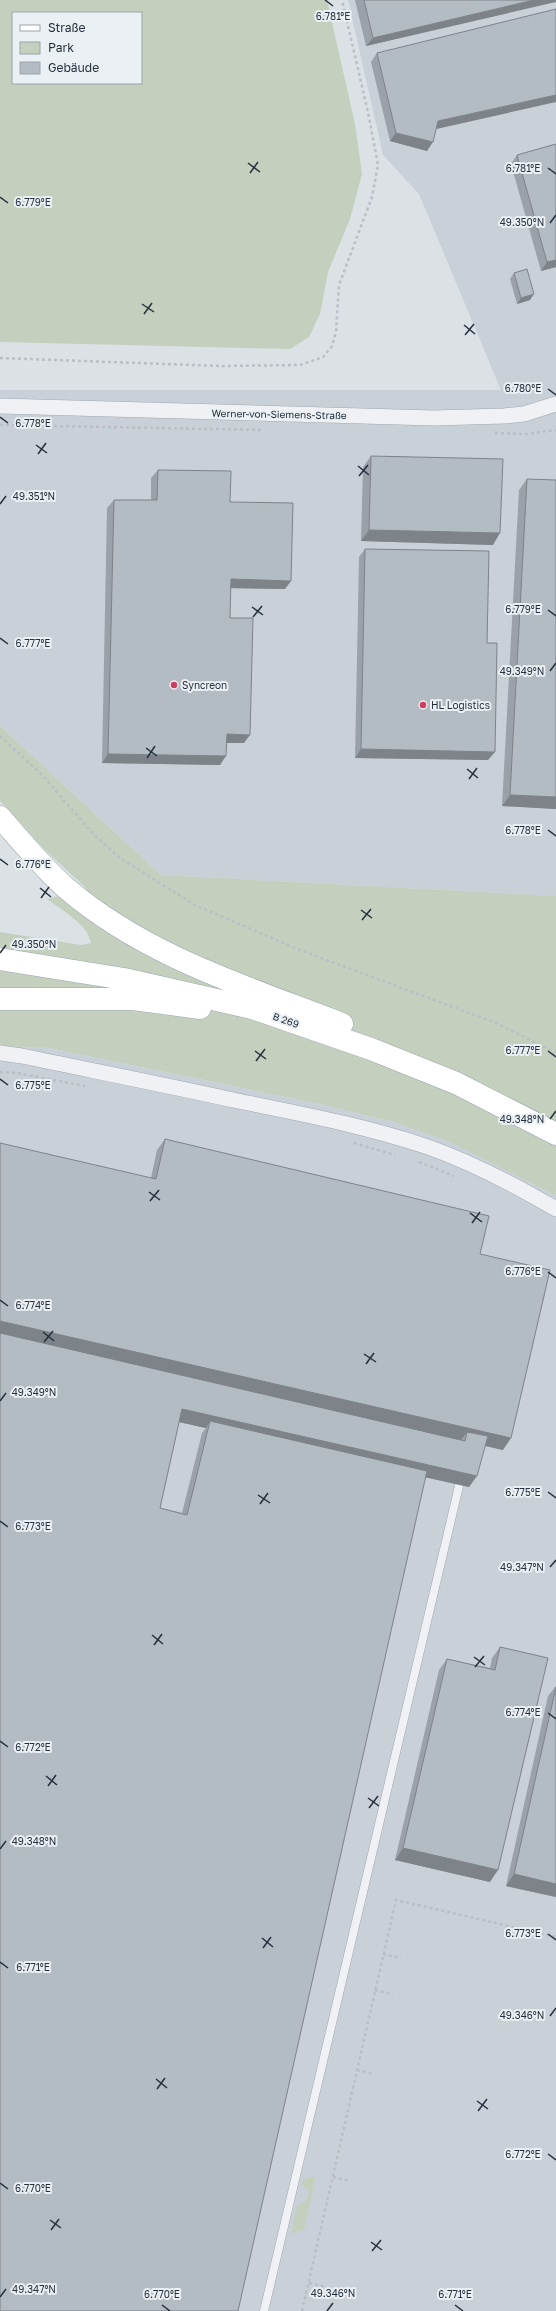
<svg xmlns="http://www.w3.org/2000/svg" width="556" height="2311" viewBox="0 0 556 2311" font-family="'Golos Text',sans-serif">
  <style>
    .built { fill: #cad0d8 }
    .green { fill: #c4d0bd; fill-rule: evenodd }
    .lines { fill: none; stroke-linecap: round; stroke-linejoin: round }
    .lane-casing { stroke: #a2a8b0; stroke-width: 9 }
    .street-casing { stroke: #a2a8b0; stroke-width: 16 }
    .primary-casing { stroke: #9ba6b2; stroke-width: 23 }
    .path { stroke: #bbbfc5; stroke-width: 2.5; stroke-dasharray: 3 3; stroke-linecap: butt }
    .lane { stroke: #eff1f5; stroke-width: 8 }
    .street { stroke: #eff1f5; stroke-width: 15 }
    .primary { stroke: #fff; stroke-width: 22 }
    .wall { fill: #9aa1a8; fill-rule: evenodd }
    .shaded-wall { fill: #7d8388 }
    .building { fill: #b3bbc3; stroke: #7d8388 }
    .ticks { fill: none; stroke: #26303d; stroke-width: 1.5 }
    .poi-dot { fill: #ce3e60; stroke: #ebf0f4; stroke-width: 1.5 }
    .labels { text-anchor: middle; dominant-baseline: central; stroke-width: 4; stroke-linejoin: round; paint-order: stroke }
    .street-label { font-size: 10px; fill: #26303d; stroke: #ebf0f4 }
    .poi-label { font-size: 10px; fill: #26303d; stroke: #ebf0f4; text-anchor: start }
    .ticks-label { font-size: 10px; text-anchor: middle; fill: #26303d; stroke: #ebf0f4; stroke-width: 4; stroke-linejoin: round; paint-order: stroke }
  </style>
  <rect width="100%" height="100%" fill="#dce1e6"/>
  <path class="built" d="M348,0H556V896L161,875L0,726V390H501L419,194L383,155Z
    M0,1046L49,1048L315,1103L394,1122L450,1142L556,1196V2311H0Z"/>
  <path class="green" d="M0,0H327L355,124L362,174L350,219L328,272L320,314L309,337L290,349L0,342ZM13,13H141V83H13Z
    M0,726L161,875L556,896V1196L450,1142L394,1122L315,1103L49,1048L0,1046V932L81,945L91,943C89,925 60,909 47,899L87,889L46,851L0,801Z
    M316,2176L304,2230L291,2234L297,2206L307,2200L309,2191L302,2185L303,2180Z"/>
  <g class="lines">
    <g class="lane-casing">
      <path id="lane" d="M264,2311L459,1486"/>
    </g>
    <g class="street-casing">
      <path id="street" d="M0,406L434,418L504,416L524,414L556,404
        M0,1053L22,1056C94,1071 166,1085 238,1101C302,1114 366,1126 428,1147C473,1163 515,1185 556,1209"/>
    </g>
    <g class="primary-casing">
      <path id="primary" d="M0,817C21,841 42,867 66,888C145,956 247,987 342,1024
        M0,959L124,979L252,1008L371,1049L456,1083L556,1134
        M0,999H133L200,1008"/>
    </g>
    <path class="path" d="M0,358L221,366L300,365L323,357L332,346L336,332L339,285L372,197L378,165L368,112L342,0
      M0,425L264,430
      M495,433L526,434L556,430
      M0,736L42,775L94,835L120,858L195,905L300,950L496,1023L556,1053
      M0,1072L17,1073L85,1086
      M354,1143L395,1155
      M419,1162L454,1176
      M383,1954L401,1958
      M375,1990L393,1994
      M357,2070L374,2074
      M333,2177L350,2181
      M309,2283L326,2287
      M302,2311L396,1900L556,1937"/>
    <use href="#lane" class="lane"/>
    <use href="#street" class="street"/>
    <use href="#primary" class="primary"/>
  </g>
  <path class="wall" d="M355,0H556L366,46Z
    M377,53L436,129L427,151L390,141L371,62Z
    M556,144V267L541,271L511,164L517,155Z
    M514,273L530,300L517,304L510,279Z
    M371,456L493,545L361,541L363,467Z
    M158,470L230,502L285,589L230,588V618L244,743H227L220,765L102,763L107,508L114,500H151V478Z
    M527,479L556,809L502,806L519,490Z
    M365,549L487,643L488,760L355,758L359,557Z
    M165,1139L480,1254L503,1450L485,1446L469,1487L425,1477L0,2311L151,1178L157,1150ZM179,1422L206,1428L202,1433L182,1513L160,1508Z
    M500,1647L490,1882L395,1860L439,1670L447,1659L490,1668L492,1658Z
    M556,1686V1897L506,1886L548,1696Z"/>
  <path class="shaded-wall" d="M534,0H556V2L366,46L373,38Z
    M556,95V102L432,130L438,121Z
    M396,133L433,142L427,151L390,141Z
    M556,260V267L541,271L547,262Z
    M534,294L530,300L517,304L521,298Z
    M369,530L500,533L493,545L361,541Z
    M231,579L291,581L285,589L224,588Z
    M227,734L250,735L244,743H221Z
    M361,749L495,752L488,760L355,758Z
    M108,754L226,756L220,765L102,763Z
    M510,795L556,797V809L502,806Z
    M0,1321L511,1438L503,1450L465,1441L467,1432L461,1440L0,1334Z
    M182,1409L477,1476L469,1487L209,1429L210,1421L206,1428L174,1421Z
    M403,1848L498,1870L490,1882L395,1860Z
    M514,1874L556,1884V1897L506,1886Z"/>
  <path class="building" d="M364,0H534L373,38Z
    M556,9V95L438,121L433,142L396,133L377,53Z
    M556,144V260L547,262L517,155Z
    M527,269L534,294L521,298L514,273Z
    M371,456L503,459L500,533L369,530Z
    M158,470L231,471L230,502L293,503L291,581L231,579L230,618H253L250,735L227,734L226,756L108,754L114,500H157Z
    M527,479L556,480V797L510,795Z
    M365,549L489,551L487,643H497L495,752L361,749Z
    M165,1139L489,1216L480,1254L550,1270L511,1438L0,1321V1143L156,1179Z
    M0,1333L465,1441L467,1432L488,1436L477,1476L182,1409L160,1508L187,1515L210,1421L427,1471L238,2311H0Z
    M500,1647L548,1658L498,1870L403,1848L447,1659L495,1670Z
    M556,1687V1884L514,1874Z"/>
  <path class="ticks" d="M325,0L333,6M248,163L260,172M548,168L556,174M250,173L258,162M0,197L8,203M550,223L556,215M142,304L154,312M144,314L152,303M464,325L475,334M465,335L474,324M548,389L556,395M0,417L8,423M36,445L47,453M38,454L46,443M358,466L369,475M359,476L368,465M0,504L6,496M252,607L263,615M548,610L556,616M253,617L262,606M0,638L8,644M550,671L556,663M146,748L157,756M147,758L155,746M467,769L478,778M469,779L477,768M548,830L556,836M0,859L8,865M40,888L51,897M41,898L49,887M361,910L372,918M362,920L371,909M0,953L6,945M255,1051L266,1059M548,1051L556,1057M256,1061L265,1049M0,1079L8,1085M550,1119L556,1111M149,1192L160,1200M150,1201L159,1190M470,1213L482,1222M472,1223L480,1212M548,1272L556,1278M0,1300L8,1306M43,1332L54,1341M44,1342L53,1331M364,1354L376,1362M366,1364L374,1353M0,1401L6,1393M548,1492L556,1498M258,1495L270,1503M260,1504L268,1493M0,1521L8,1527M550,1567L556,1560M152,1635L163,1644M154,1645L162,1634M474,1657L485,1665M475,1667L484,1656M548,1713L556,1719M0,1741L8,1747M46,1776L57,1785M48,1786L56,1775M368,1798L379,1806M369,1808L378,1796M0,1849L6,1841M548,1934L556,1940M262,1938L273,1947M263,1948L271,1937M0,1962L8,1968M550,2016L556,2008M156,2079L167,2088M157,2089L165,2078M477,2101L488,2109M478,2111L487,2099M548,2154L556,2160M0,2183L8,2189M50,2220L61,2228M51,2230L59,2219M371,2242L382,2250M372,2251L381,2240M0,2297L6,2289M162,2305L170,2311M455,2305L463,2311M327,2311L333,2303"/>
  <g class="poi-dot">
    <circle cx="174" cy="685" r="4"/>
    <circle cx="423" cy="705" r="4"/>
  </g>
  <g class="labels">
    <g class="street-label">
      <text transform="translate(279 414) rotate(1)">Werner-von-Siemens-Straße</text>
      <text transform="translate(286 1020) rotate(19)">B 269</text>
    </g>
    <g class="poi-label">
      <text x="182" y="685">Syncreon</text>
      <text x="431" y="705">HL Logistics</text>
    </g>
  </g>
  <g class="ticks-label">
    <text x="333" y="20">6.781°E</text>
    <text x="523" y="172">6.781°E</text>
    <text x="33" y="206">6.779°E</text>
    <text x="522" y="226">49.350°N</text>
    <text x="523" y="392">6.780°E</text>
    <text x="33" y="427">6.778°E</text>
    <text x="34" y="500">49.351°N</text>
    <text x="523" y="613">6.779°E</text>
    <text x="33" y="647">6.777°E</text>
    <text x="522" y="675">49.349°N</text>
    <text x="523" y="834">6.778°E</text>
    <text x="33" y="868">6.776°E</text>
    <text x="34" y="948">49.350°N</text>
    <text x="523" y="1054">6.777°E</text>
    <text x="33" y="1089">6.775°E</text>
    <text x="522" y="1123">49.348°N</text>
    <text x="523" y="1275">6.776°E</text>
    <text x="33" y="1309">6.774°E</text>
    <text x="34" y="1396">49.349°N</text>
    <text x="523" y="1496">6.775°E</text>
    <text x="33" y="1530">6.773°E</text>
    <text x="522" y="1571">49.347°N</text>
    <text x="523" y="1716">6.774°E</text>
    <text x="33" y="1751">6.772°E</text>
    <text x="34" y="1845">49.348°N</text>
    <text x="523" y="1937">6.773°E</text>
    <text x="33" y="1971">6.771°E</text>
    <text x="522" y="2019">49.346°N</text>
    <text x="523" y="2158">6.772°E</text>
    <text x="33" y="2192">6.770°E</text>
    <text x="34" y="2293">49.347°N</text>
    <text x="333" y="2297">49.346°N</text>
    <text x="162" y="2298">6.770°E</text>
    <text x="455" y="2298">6.771°E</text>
  </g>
  <rect x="12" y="12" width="130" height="72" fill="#ebf0f4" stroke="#9ca3ab"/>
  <rect x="20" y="25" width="20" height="6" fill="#ffffff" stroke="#9ca3ab"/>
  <text x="48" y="32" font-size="12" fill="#26303d">Straße</text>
  <rect x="20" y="42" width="20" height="12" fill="#c4d0bd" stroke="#9ca3ab"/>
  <text x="48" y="52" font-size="12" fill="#26303d">Park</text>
  <rect x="20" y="62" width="20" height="12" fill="#b3bbc3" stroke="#9ca3ab"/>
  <text x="48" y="72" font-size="12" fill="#26303d">Gebäude</text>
</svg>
